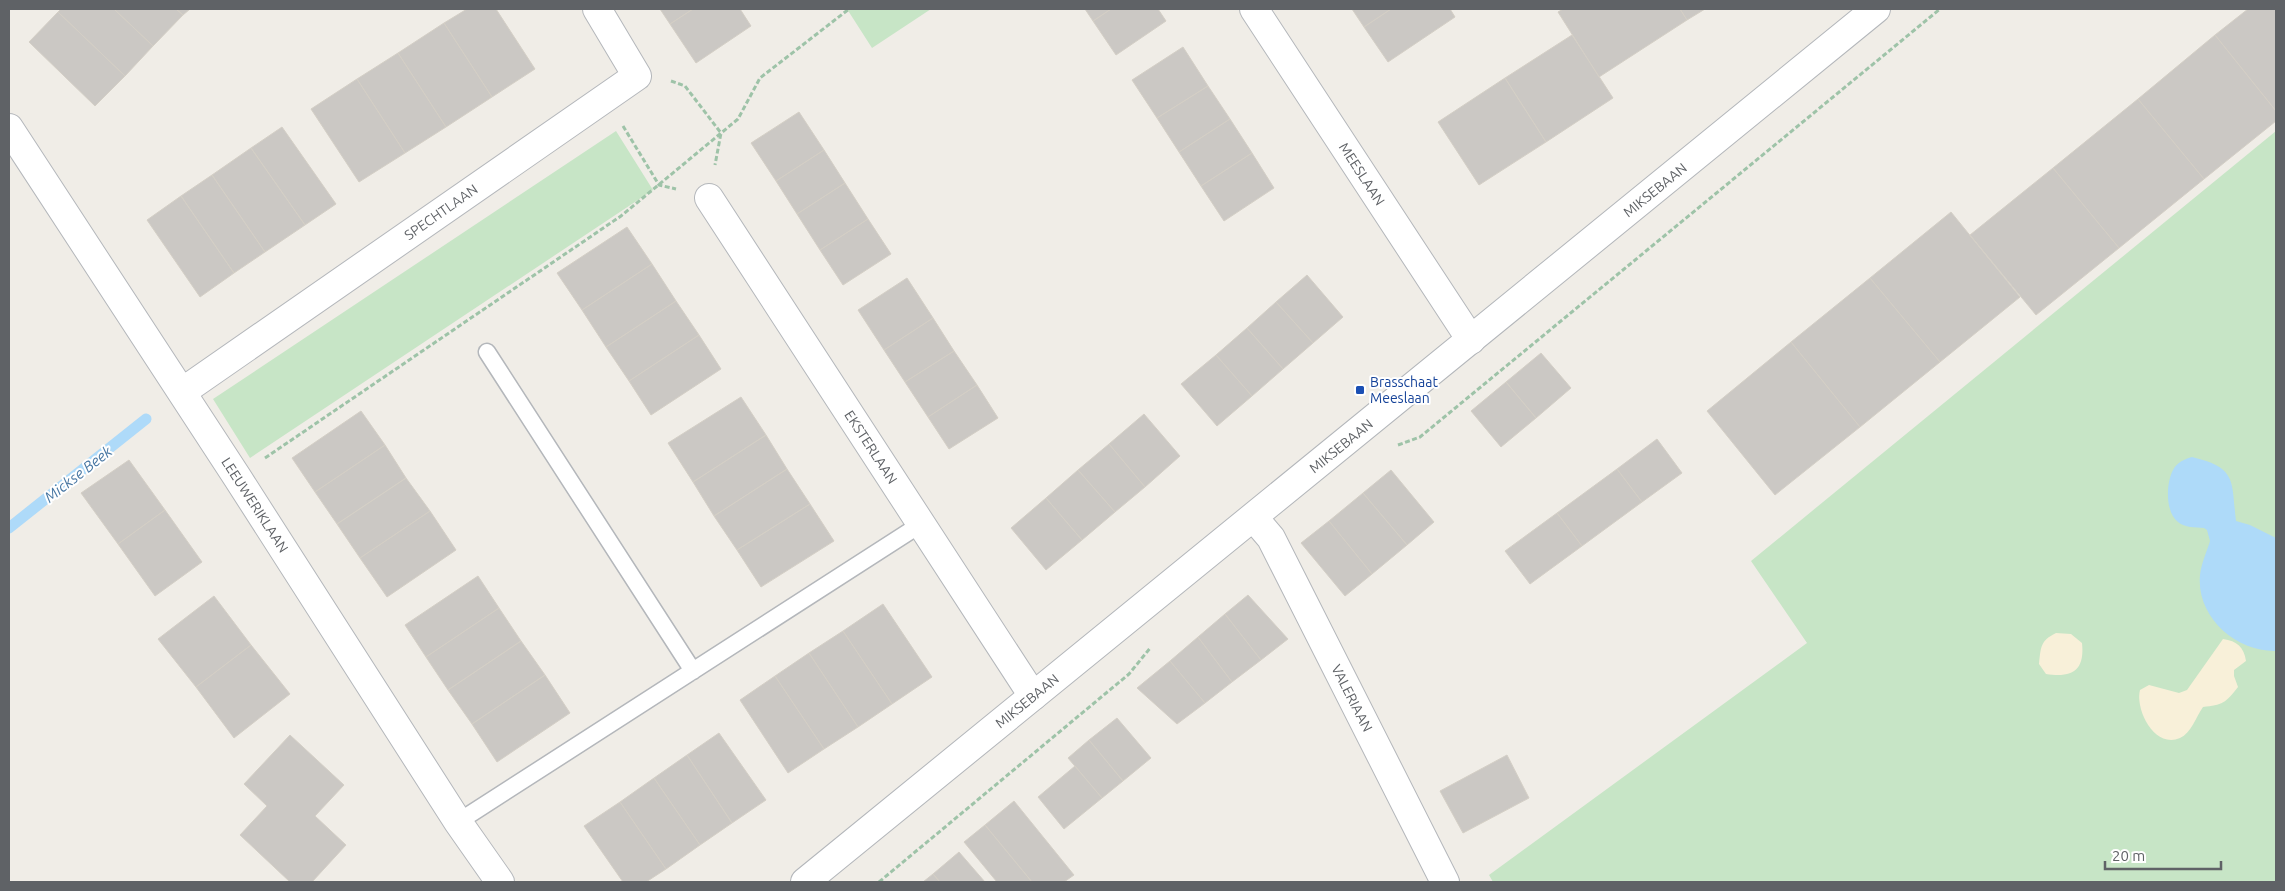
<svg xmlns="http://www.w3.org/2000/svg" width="2285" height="891" viewBox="0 0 2285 891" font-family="Ubuntu,sans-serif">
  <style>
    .green { fill: #c7e5c6 }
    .sand { fill: #f8f0d9 }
    .water { fill: #aedaf9 }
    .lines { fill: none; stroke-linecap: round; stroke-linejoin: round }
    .stream { stroke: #aedaf9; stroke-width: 11 }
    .building { fill: #cbc8c4; stroke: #d4cfc6 }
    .lane-casing { stroke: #b4b7bb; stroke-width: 19 }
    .street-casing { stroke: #b4b7bb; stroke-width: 30 }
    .secondary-casing { stroke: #b3b6ba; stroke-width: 30 }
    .path { stroke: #9ec3a8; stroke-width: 3; stroke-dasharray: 5 2.5; stroke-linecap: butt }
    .lane { stroke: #fff; stroke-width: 16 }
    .street { stroke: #fff; stroke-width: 28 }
    .secondary { stroke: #fff; stroke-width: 28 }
    .transit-dot { fill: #1a4fb4; stroke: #fff; stroke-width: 2 }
    .labels { text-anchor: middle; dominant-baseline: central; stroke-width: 4; stroke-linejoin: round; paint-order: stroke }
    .street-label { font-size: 14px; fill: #5f6266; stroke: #fff }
    .transit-label { font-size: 14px; fill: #164399; stroke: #fff; text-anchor: start }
    .water-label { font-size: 15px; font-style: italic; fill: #4776a2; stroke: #fff }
  </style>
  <rect width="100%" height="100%" fill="#f0ede7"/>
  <path class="green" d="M847,9H931L872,48Z
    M616,131L653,190L250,458L213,399Z
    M2276,131V882H1493L1489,875L1807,643L1751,561Z"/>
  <path class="sand" d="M2056,633L2071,634L2082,643C2085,671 2072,678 2046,674L2039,664C2041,647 2040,641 2056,633Z
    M2223,639C2237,641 2244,647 2246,661L2234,670V676L2238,687C2226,703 2222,705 2203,707C2196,717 2191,733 2180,738C2154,749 2135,709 2140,690L2149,685L2179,693L2187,690Z"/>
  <path class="water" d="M2192,457C2238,468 2231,481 2236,521L2250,525L2276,538V651C2236,652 2196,617 2200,575C2201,564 2207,551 2210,541L2207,530L2204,528C2195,527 2185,528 2178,522C2165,512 2166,483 2173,470C2177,462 2185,459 2192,457Z"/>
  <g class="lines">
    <path class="stream" d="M9,528L146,419"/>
  </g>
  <path class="building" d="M61,9H114L153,46L125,76L58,12Z
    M114,9H176L183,15L153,46Z
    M176,9H190L183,15Z
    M467,9H496L535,69L492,97L444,23Z
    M660,9H693L670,24Z
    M693,9H740L751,26L696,63L670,24Z
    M1085,9H1111L1093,21Z
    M1111,9H1158L1166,21L1116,55L1093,21Z
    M1352,9H1391L1364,27Z
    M1391,9H1450L1455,17L1388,62L1364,27Z
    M1563,9H1680L1687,20L1599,77L1558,12Z
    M1680,9H1705L1687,20Z
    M2248,9H2276V111L2215,35Z
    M58,12L125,76L95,106L29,42Z
    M444,23L492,97L446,127L398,53Z
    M1572,35L1613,98L1546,142L1505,78Z
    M2215,35L2276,111V121L2204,179L2138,99Z
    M1183,47L1208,86L1157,118L1132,80Z
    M398,53L446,127L405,153L357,79Z
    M1505,78L1546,142L1479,185L1438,122Z
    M357,79L405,153L359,182L311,109Z
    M1208,86L1230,119L1179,152L1157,118Z
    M2138,99L2204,179L2119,248L2053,168Z
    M799,112L824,150L776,181L751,143Z
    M1230,119L1252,153L1201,186L1179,152Z
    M282,127L336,204L305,225L251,148Z
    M251,148L305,225L265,252L212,175Z
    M824,150L845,183L797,214L776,181Z
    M1252,153L1274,188L1224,221L1201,186Z
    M2053,168L2119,248L2036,315L1970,235Z
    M212,175L265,252L234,273L181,196Z
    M845,183L868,219L820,250L797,214Z
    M181,196L234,273L200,297L147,220Z
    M1951,212L2020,297L1940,362L1870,278Z
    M868,219L891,254L843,285L820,250Z
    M627,227L652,264L582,310L557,273Z
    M652,264L676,301L606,347L582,310Z
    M1307,275L1343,317L1313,343L1276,302Z
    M907,278L933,318L884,350L858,310Z
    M1870,278L1940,362L1860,427L1791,342Z
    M676,301L699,335L629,381L606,347Z
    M1276,302L1313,343L1283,369L1247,328Z
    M933,318L954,351L905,382L884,350Z
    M1247,328L1283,369L1252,396L1216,355Z
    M699,335L721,369L651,415L629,381Z
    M1791,342L1860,427L1775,495L1707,411Z
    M954,351L977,385L928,417L905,382Z
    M1541,353L1571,388L1536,418L1506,382Z
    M1216,355L1252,396L1217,426L1181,384Z
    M1506,382L1536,418L1501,447L1471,411Z
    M977,385L998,418L949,449L928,417Z
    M741,397L766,435L693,482L668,443Z
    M361,411L385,445L315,492L292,458Z
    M1144,414L1180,456L1145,487L1109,444Z
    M766,435L787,469L714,516L693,482Z
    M1657,439L1682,473L1642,502L1617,469Z
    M1109,444L1145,487L1115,512L1078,470Z
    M385,445L406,478L337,524L315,492Z
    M129,460L165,510L118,544L81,493Z
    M787,469L810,504L737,550L714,516Z
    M1617,469L1642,502L1582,546L1557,513Z
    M1078,470L1115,512L1082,540L1046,498Z
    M1391,470L1434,522L1407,545L1363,493Z
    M406,478L430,511L360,558L337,524Z
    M1363,493L1407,545L1372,574L1329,521Z
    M1046,498L1082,540L1046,570L1011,528Z
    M810,504L834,541L761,587L737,550Z
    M165,510L202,562L155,596L118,544Z
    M430,511L456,550L387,597L360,558Z
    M1557,513L1582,546L1530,584L1505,551Z
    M1329,521L1372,574L1345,596L1301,543Z
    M478,576L499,608L426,657L405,625Z
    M1248,595L1288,639L1261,660L1225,614Z
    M214,596L251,645L196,687L158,639Z
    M883,604L932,677L892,704L843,631Z
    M499,608L521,641L448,690L426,657Z
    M1225,614L1261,660L1232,682L1198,637Z
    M843,631L892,704L858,727L809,653Z
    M1198,637L1232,682L1205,703L1170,661Z
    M521,641L545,675L472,724L448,690Z
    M251,645L290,694L234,738L196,687Z
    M809,653L858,727L824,749L775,676Z
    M1170,661L1205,703L1177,724L1137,688Z
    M545,675L570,713L497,762L472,724Z
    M775,676L824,749L788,773L740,700Z
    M1117,718L1151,758L1123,781L1089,740Z
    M719,733L766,800L732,823L687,755Z
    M290,735L344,785L315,816L346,845L312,882H290L240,835L267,806L244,784Z
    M1089,740L1123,781L1102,798L1068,758Z
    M687,755L732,823L700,845L654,778Z
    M1507,755L1529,798L1463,833L1440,791Z
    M1075,766L1102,798L1064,829L1038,797Z
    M654,778L700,845L666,869L620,802Z
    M1014,801L1074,875L1064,882H1032L985,825Z
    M620,802L666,869L646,882H623L584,826Z
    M985,825L1032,882H997L964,842Z
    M959,852L985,882H940L933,874Z
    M933,874L940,882H923Z"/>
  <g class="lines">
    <g class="lane-casing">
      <path id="lane" d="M487,352L693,671
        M458,822L921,524"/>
    </g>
    <g class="street-casing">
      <path id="street" d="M1254,9L1471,340
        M9,128L237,477L458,822L500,882
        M709,198L1033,696
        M182,392L637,76L597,9
        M1254,518L1271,538L1445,882"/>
    </g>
    <g class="secondary-casing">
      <path id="secondary" d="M805,882L1876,9"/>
    </g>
    <path class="path" d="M671,81L685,86L721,133L715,165
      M623,126L659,185L676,189
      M1398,445L1420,437L1940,9
      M265,458L621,216L738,119L760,78L849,9
      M879,882L1129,674L1151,647"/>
    <use href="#lane" class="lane"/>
    <use href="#street" class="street"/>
    <use href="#secondary" class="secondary"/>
  </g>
  <rect class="transit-dot" x="1355" y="385" width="10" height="10" rx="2.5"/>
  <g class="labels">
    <g class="street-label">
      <text transform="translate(1362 174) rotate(57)">MEESLAAN</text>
      <text transform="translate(1655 190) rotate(-39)">MIKSEBAAN</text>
      <text transform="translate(441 212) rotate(-35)">SPECHTLAAN</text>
      <text transform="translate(1341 446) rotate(-39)">MIKSEBAAN</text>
      <text transform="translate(871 447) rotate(57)">EKSTERLAAN</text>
      <text transform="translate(255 505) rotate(57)">LEEUWERIKLAAN</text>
      <text transform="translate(1352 698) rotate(63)">VALERIAAN</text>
      <text transform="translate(1027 701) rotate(-39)">MIKSEBAAN</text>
    </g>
    <g class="transit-label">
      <text x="1370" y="382">Brasschaat<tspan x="1370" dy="16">Meeslaan</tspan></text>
    </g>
    <g class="water-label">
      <text transform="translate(78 474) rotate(-38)">Mickse Beek</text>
    </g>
  </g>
  <rect width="2285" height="891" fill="none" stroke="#5f6266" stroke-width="20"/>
  <path d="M2105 861v8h116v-8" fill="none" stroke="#5f6266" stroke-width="2.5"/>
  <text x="2112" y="861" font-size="15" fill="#5f6266" stroke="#ffffff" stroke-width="4" paint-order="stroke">20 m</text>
</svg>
